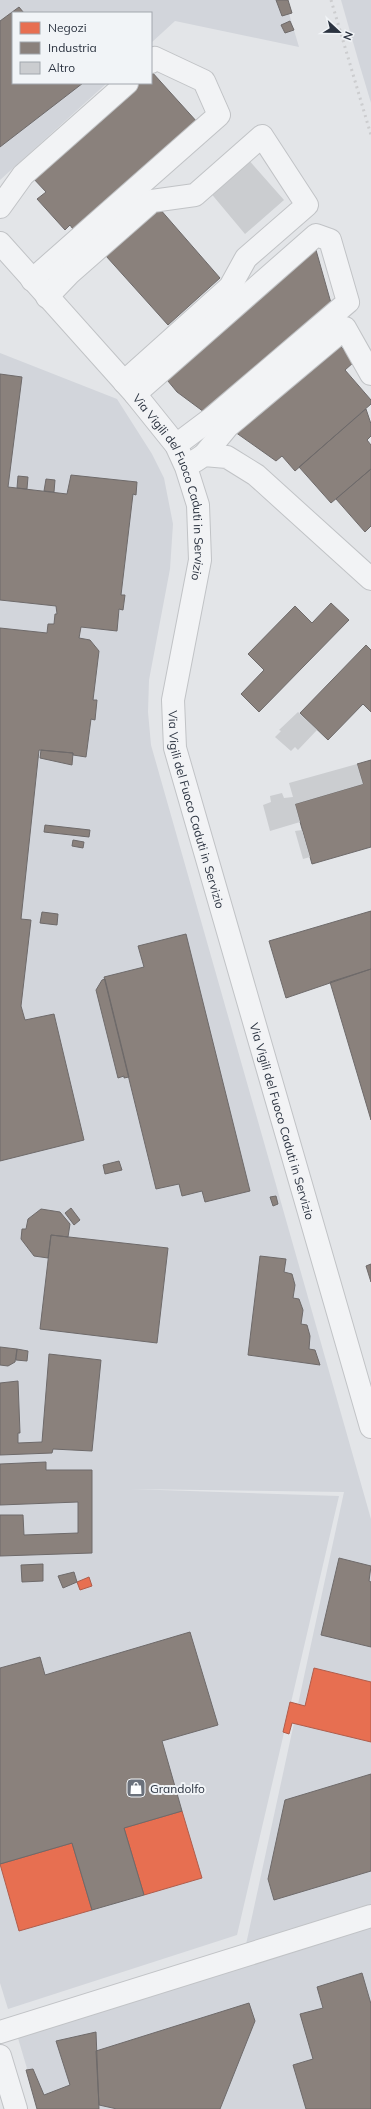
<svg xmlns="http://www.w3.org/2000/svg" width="371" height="2109" viewBox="0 0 371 2109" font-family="Mulish,sans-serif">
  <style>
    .built { fill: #d2d5db }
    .shops { fill: #e76f51; stroke: #af5d4c }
    .industry { fill: #8a817c; stroke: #6e6a6a }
    .building { fill: #cbcdd0 }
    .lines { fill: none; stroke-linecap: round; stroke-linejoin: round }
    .minor-casing { stroke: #c1c3c6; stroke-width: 24 }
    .minor { stroke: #f2f3f5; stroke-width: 22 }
    .rail { stroke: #cccdcf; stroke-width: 3; stroke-dasharray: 2 4; stroke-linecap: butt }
    .labels { text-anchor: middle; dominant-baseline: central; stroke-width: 4; stroke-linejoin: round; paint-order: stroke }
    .street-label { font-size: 12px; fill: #2b3340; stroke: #f1f4f7 }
    .poi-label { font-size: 12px; fill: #2b3340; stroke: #f1f4f7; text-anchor: start }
  </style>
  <rect width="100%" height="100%" fill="#e3e5e8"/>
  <path class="built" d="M0,0H285L299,47L175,21L151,43V13H13V83H107L0,180Z
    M341,0H371V103L359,63Z
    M0,353L117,399L152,454L164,478L173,524L170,569L149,680L148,712L151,745L371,1519V2109H39L15,2028L245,1949L344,1492L131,1489L339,1496L237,1935L8,2009L0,1983Z"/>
  <path class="shops" d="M89,1577L92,1586L80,1590L77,1582Z
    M314,1668L371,1682V1742L292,1723L289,1734L283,1732L290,1702L305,1706Z
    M182,1811L202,1878L144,1895L124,1828Z
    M72,1843L92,1910L19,1931L0,1864Z"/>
  <path class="industry" d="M276,0H288L292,13L282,16Z
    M19,7L24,13H13V83H83L0,147V21Z
    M290,21L294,30L285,33L281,25Z
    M151,71L198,123L75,232L70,225L65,230L37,199L46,192L32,177L137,83H151Z
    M159,208L220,278L168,325L106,256Z
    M314,243L331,303L204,412L177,392L163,375Z
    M338,343L354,362L345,370L371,400V404L295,471L282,456L276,461L235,432Z
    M0,374L22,377L8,487L67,494L71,475L137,482L136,495L133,494L121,595H125L123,610L119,609L117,631L81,627L79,638L90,640L99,651L93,700H97L95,720L91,719L86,757L73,755V753L39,750L21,919L31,920L21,1006L25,1020L54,1014L84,1140L0,1161V628L47,633L48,624H54L55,614H57L56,606L0,600Z
    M366,409L371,424V436L367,440L371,445V469L331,503L299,467Z
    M371,469V526L365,532L336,499Z
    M18,476L28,477L27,489L17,488Z
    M46,479L55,480L54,492L44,491Z
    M331,603L349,620L259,712L241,694L264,670L248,654L295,606L312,623Z
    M366,645L371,650V712L363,704L328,740L300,713Z
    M41,750L73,753L72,765L40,758Z
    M371,760V847L312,864L295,804L363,784L357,764Z
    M45,825L90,830L89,837L44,832Z
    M73,840L84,842L83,848L72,846Z
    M371,911V969L286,998L269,941Z
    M42,912L58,914L57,925L40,923Z
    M186,934L250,1191L205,1202L202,1191L182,1196L179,1184L156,1189L104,977L144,967L138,946Z
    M371,969V1120L330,982Z
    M105,979L129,1077L124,1078V1076L118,1078L96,990L102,980Z
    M119,1161L122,1170L105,1174L103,1165Z
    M276,1196L278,1204L273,1206L270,1197Z
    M71,1208L80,1220L74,1225L65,1213Z
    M41,1209L60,1212L70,1224L68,1237L51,1235L48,1258L34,1256L21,1239L22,1229H26L28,1219Z
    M51,1235L168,1248L157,1343L40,1329Z
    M260,1256L286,1259L284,1272L292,1274L295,1285L293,1298L299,1299L303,1310L301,1324L307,1325L310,1336L309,1349L315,1350L320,1365L248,1355Z
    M371,1264V1282L366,1266Z
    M0,1347L17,1349L15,1362L8,1366L0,1365Z
    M17,1349L28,1351L27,1361L16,1360Z
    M49,1354L101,1360L92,1451L53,1449L52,1453L0,1455V1383L18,1381L20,1433H18V1443L42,1442Z
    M46,1462V1470H92V1553L0,1556V1515H23L24,1535L78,1533V1502L0,1505V1464Z
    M339,1558L371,1566L369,1581L371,1582V1647L321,1635Z
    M43,1564V1581L22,1582L21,1565Z
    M74,1572L77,1582L63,1588L58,1576Z
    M190,1632L218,1725L162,1741L182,1811L124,1828L144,1895L92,1910L72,1843L0,1864V1668L40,1657L45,1675Z
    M371,1774V1871L274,1900L268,1879L285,1800Z
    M362,1973L371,2004V2109H306L293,2065L313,2059L300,2014L323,2008L317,1987Z
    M249,2003L255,2021L220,2109H117L99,2105L96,2051Z
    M96,2032L99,2109H37L26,2070L33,2069L44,2095L70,2085L56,2041Z"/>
  <path class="building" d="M247,158L284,200L245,234L209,191Z
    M298,712L317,730L298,750L295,747L291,751L275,737L281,731L279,730Z
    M357,764L363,784L295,804L300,822L270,831L263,805L271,802L270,796L282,793L284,798L293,797L289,783Z
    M302,830L310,857L303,859L295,831Z"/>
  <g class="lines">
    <g class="minor-casing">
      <g id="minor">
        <path d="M0,207L23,175L127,83"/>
        <path id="s1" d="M0,243L135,394L176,445L186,467L198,505L200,560L173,700L175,748L371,1427"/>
        <path d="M32,280L219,115L204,81L155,58L151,62"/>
        <path d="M47,297L70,273L152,201L195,195L262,136L307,205L246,258L230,287L124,382"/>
        <path d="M135,394L316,235L330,240L348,302L212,418L176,445"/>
        <path d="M204,455L228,426L345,328L371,374"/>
        <path d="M195,461L204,455L227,457L256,475L371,579"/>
        <path d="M0,2032L371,1916"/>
        <path d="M0,2056L16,2109"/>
      </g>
    </g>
    <use href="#minor" class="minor"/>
    <path class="rail" d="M331,0L371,135"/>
  </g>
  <defs>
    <g id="shop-square" transform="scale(1)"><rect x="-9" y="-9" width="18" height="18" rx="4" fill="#6b717b" stroke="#f1f4f7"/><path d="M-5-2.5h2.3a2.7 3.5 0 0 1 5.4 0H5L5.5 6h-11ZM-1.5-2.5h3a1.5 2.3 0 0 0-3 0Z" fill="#fff"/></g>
  </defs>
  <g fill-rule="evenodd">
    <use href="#shop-square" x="136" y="1788"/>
  </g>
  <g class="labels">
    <g class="street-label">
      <text stroke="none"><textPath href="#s1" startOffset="306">Via Vigili del Fuoco Caduti in Servizio</textPath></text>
      <text stroke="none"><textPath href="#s1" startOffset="642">Via Vigili del Fuoco Caduti in Servizio</textPath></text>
      <text stroke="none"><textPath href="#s1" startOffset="966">Via Vigili del Fuoco Caduti in Servizio</textPath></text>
    </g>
    <g class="poi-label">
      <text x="150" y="1788">Grandolfo</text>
    </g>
  </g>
  <rect x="12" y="12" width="140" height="72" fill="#f1f4f7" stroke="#a2a7ae"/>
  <rect x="20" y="22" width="20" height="12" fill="#e76f51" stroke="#a2a7ae"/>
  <text x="48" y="32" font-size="12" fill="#2b3340">Negozi</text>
  <rect x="20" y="42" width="20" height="12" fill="#8a817c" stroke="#a2a7ae"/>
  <text x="48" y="52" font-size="12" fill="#2b3340">Industria</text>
  <rect x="20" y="62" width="20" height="12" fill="#cbcdd0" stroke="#a2a7ae"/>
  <text x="48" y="72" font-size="12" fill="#2b3340">Altro</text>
  <g transform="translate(339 32) rotate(112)" stroke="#f1f4f7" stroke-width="3" paint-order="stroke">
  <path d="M0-3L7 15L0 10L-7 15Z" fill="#2b3340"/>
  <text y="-6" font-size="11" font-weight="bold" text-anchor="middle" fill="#2b3340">N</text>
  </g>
</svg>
